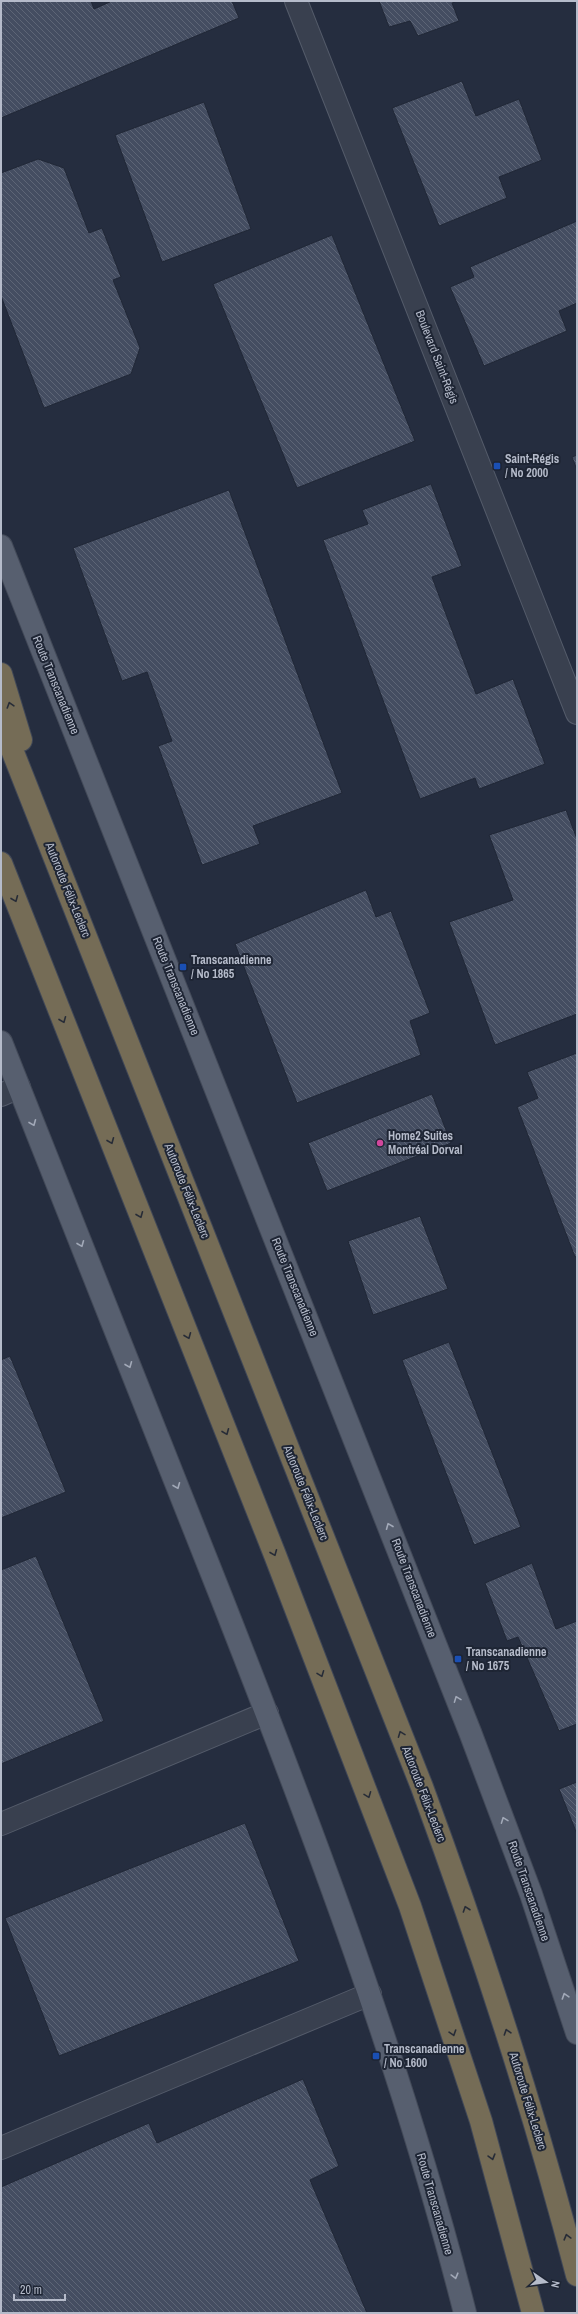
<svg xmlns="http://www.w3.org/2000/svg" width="578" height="2314" viewBox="0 0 578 2314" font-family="'Archivo Narrow',sans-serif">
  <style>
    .building { fill: url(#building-back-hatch); stroke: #202736 }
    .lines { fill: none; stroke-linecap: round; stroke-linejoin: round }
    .minor-casing { stroke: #545b6a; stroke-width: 24 }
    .major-casing { stroke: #424958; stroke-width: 24 }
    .highway-casing { stroke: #414857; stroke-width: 24 }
    .minor { stroke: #39404f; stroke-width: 22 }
    .major { stroke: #575f6f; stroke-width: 22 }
    .highway { stroke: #756c56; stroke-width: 22 }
    .oneway { stroke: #272c37 }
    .oneway2 { stroke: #a2a9b8 }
    .transit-dot { fill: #1a4fb4; stroke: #1e2534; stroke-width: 1.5 }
    .hotel-dot { fill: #d1479c; stroke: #1e2534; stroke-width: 1.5 }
    .labels { text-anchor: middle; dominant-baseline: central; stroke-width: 4; stroke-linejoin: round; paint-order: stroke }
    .street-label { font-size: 12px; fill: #b5bbca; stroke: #1e2534 }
    .poi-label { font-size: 12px; font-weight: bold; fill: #b5bbca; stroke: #1e2534; text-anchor: start }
  </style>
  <defs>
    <pattern id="building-back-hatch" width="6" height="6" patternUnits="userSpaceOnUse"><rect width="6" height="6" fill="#444d61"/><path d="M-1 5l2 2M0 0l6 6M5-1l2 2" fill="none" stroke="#5d6576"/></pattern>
  </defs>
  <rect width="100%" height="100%" fill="#252d3f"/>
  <path class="building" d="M1,1H91L94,9L112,1H232L239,18L1,118Z
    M379,1H457L452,3L459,21L418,36L410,21L389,27Z
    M462,81L476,116L519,99L542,160L499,177L507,198L439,226L392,108Z
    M204,102L251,229L162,262L115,135Z
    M38,159L64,168L89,233L102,228L121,277L113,280L140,348L131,374L44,408L1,296V173Z
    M577,221V303L559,311L567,331L484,366L450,287L474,277L470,267Z
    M332,235L415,441L297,488L213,284Z
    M577,455V470L572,457Z
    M431,484L462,566L432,577L476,694L513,679L545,764L479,789L475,778L420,799L323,540L368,524L362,510Z
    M229,490L342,793L253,826L260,844L202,865L158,746L172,741L147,672L122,681L73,548Z
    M566,810L577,839V1014L495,1045L449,922L513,900L489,835Z
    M366,890L376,917L391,911L430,1013L410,1021L421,1055L297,1103L235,944Z
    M577,1053V1256L575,1257L517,1107L538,1098L527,1072Z
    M432,1094L451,1143L327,1191L308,1143Z
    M420,1216L448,1289L373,1315L348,1241Z
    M449,1342L521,1527L474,1545L402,1360Z
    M10,1356L66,1492L1,1518V1360Z
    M36,1556L104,1721L1,1764V1570Z
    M532,1563L556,1629L577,1621V1724L559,1731L518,1637L507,1641L485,1583Z
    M577,1782V1834L559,1789Z
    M245,1823L299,1961L59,2056L5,1918Z
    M303,2079L339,2166L310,2180L367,2313H1V2187L149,2123L157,2143Z"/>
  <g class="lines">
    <g class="minor-casing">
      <path id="minor" d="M296,1L577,713
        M1,1095L19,1087
        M1,1824L267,1713
        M1,2148L370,1994"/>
    </g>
    <g class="major-casing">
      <path id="major" d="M1,546L470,1732L531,1894L577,2033
        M1,1042C75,1228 148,1413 222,1599C314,1833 403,2068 465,2313"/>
    </g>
    <g class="highway-casing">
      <path id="highway" d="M1,674L21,740
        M1,722L422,1787C481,1947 534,2109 577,2275
        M1,863L275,1555L410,1906L481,2121L533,2313"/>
    </g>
    <use href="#minor" class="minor"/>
    <use href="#major" class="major"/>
    <use href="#highway" class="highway"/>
  </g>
  <defs><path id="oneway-chevron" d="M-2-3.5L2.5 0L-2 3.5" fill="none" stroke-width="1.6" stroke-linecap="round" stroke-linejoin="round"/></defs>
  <g class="oneway">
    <use href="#oneway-chevron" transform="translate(10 705) rotate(-107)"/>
    <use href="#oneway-chevron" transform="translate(15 899) rotate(68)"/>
    <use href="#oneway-chevron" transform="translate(63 1020) rotate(68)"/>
    <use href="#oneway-chevron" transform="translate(111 1141) rotate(68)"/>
    <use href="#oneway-chevron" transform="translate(140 1215) rotate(68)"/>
    <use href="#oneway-chevron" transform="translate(188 1336) rotate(68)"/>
    <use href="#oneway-chevron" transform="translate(226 1432) rotate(68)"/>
    <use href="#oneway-chevron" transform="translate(274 1553) rotate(68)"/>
    <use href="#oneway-chevron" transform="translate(321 1674) rotate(69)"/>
    <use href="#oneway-chevron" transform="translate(401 1734) rotate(-111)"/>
    <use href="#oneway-chevron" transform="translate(368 1795) rotate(69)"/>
    <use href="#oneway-chevron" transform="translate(466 1909) rotate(-109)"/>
    <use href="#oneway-chevron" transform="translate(507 2032) rotate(-108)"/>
    <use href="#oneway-chevron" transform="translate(453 2033) rotate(72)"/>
    <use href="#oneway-chevron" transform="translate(492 2157) rotate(74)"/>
    <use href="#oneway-chevron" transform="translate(567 2237) rotate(-105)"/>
  </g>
  <g class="oneway2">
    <use href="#oneway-chevron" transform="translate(33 1123) rotate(68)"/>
    <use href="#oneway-chevron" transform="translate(81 1244) rotate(68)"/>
    <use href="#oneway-chevron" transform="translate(129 1365) rotate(68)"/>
    <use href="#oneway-chevron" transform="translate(177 1486) rotate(68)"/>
    <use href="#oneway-chevron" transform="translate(389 1526) rotate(-112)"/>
    <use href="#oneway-chevron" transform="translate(457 1699) rotate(-111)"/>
    <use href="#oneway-chevron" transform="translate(504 1820) rotate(-111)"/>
    <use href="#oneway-chevron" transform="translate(565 1996) rotate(-108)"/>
    <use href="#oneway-chevron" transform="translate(455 2276) rotate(75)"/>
  </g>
  <g class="transit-dot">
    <rect x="493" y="462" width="8" height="8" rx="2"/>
    <rect x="179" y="963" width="8" height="8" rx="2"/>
    <rect x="454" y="1655" width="8" height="8" rx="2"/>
    <rect x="372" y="2052" width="8" height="8" rx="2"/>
  </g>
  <circle class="hotel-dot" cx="380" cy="1143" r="4"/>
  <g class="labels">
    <g class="street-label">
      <text transform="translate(437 357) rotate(69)">Boulevard Saint-Régis</text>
      <text transform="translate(56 685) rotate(68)">Route Transcanadienne</text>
      <text transform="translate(68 890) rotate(68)">Autoroute Félix-Leclerc</text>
      <text transform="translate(176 986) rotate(68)">Route Transcanadienne</text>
      <text transform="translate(187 1191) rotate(68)">Autoroute Félix-Leclerc</text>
      <text transform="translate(295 1287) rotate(68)">Route Transcanadienne</text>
      <text transform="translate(306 1493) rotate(68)">Autoroute Félix-Leclerc</text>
      <text transform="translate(414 1588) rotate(69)">Route Transcanadienne</text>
      <text transform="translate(424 1794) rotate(69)">Autoroute Félix-Leclerc</text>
      <text transform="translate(529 1891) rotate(71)">Route Transcanadienne</text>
      <text transform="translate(528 2101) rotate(73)">Autoroute Félix-Leclerc</text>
      <text transform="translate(435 2204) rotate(74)">Route Transcanadienne</text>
    </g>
    <g class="poi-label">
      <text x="505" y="459">Saint-Régis<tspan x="505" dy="14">/ No 2000</tspan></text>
      <text x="191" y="960">Transcanadienne<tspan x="191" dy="14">/ No 1865</tspan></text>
      <text x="388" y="1136">Home2 Suites<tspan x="388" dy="14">Montréal Dorval</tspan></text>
      <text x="466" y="1652">Transcanadienne<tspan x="466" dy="14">/ No 1675</tspan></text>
      <text x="384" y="2049">Transcanadienne<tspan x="384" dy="14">/ No 1600</tspan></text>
    </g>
  </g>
  <rect width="578" height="2314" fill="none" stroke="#b5bbca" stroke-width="4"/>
  <g transform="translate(546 2282) rotate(103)" stroke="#1e2534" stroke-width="3" paint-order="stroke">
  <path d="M0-3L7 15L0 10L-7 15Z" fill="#b5bbca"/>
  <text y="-6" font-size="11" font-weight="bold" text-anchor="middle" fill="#b5bbca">N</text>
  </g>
  <path d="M14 2294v6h51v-6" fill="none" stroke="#b5bbca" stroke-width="2"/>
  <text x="20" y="2294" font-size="12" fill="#b5bbca" stroke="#1e2534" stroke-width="3" paint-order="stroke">20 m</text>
</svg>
